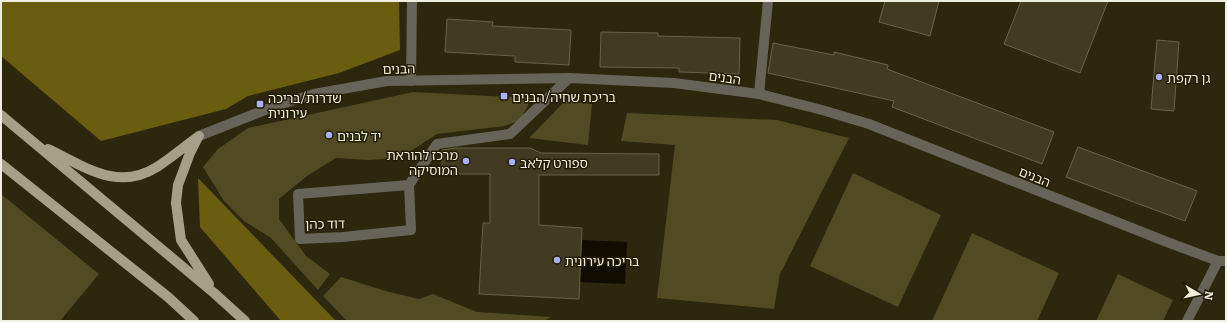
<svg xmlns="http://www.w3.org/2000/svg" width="1227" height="322" viewBox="0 0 1227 322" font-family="Literata,'Noto Sans Hebrew',serif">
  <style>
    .green { fill: #524a23 }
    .forest { fill: #6a5d0f }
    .water { fill: #110c00 }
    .building { fill: #403b21; stroke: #696449 }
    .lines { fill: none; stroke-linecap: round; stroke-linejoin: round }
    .service { stroke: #666458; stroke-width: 10 }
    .minor { stroke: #666458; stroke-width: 10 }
    .tertiary { stroke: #666458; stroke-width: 10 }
    .primary { stroke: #a5a188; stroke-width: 10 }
    .poi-dot { fill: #a8b0fc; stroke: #221d04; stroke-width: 1.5 }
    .labels { text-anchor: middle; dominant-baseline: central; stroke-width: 3; stroke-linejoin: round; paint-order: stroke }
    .street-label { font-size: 13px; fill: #f0eede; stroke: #221d04 }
    .poi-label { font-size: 13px; fill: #f0eede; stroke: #221d04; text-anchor: start }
  </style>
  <rect width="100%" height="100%" fill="#2c270d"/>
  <path class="green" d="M413,92L532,98L520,120L505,126L437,134L400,158L368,160L336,158L307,176L279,199V219L306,256L330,274L318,290L271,238L244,221L224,201L203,167L218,149L248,128Z
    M565,101L592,104L588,145L529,138Z
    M627,113L777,120L849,138L780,274L774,309L657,298L675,145L621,141Z
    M853,173L941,215L898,307L810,266Z
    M1,194L99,274L60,321H1Z
    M972,233L1059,273L1037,321H932Z
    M1118,274L1173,300L1163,321H1096Z
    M341,277L389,292L419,299L433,294L477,312L551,317L544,321H347L323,296Z"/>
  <path class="forest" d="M1,1H399L400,50L339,73L248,96L226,109L101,141L1,56Z
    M198,178L336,321H281L200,227Z"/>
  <path class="water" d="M489,236L627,242L625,284L487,278Z"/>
  <path class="building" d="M885,1H939L930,36L879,22Z
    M1021,1H1108L1080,73L1004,44Z
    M447,19L493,22L492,26L571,30L569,65L515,62V56L445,52Z
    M601,32L658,33V36L740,38L739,74L679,72V68L600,67Z
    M1157,40L1179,42L1174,111L1151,109Z
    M773,43L834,55V52L888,65L887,69L1054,132L1042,164L892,107L894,101L768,73Z
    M1078,147L1197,191L1185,221L1066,177Z
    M455,148H530L541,153L659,154V175H539V225L582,228L579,299L479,294L483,223H490V174H442V150Z"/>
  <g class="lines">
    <path class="service" d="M759,94L768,1
      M409,185L411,230L343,237L300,239L298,194L409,185L437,144L510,134L569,78"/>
    <path class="minor" d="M411,81L412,1
      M1187,321L1218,261"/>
    <path class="tertiary" d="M199,136L275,106L314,94L387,81L569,78L674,83L759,94L822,110L869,124L1167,242L1218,261H1226"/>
    <path class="primary" d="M1,115L214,293L245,321
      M198,137L190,153L178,185L176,203L181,240L209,284
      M48,149C84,166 117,192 157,167C171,158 185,146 199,136
      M1,164L168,297L194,321"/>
  </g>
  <g class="poi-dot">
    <circle cx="1159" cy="77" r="4"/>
    <rect x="500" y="92" width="8" height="8" rx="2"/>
    <rect x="256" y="100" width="8" height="8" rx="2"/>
    <circle cx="329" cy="135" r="4"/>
    <circle cx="466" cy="161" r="4"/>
    <circle cx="512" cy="162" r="4"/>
    <circle cx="557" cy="260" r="4"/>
  </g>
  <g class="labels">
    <g class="street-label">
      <text transform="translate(399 68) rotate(-2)">הבנים</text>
      <text transform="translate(725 77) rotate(8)">הבנים</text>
      <text transform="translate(1035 176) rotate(22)">הבנים</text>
      <text transform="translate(325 223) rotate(-1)">דוד כהן</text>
    </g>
    <g class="poi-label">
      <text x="1167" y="77">גן רקפת</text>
      <text x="512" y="96">בריכת שחיה/הבנים</text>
      <text x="268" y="97">שדרות/בריכה<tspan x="268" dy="15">עירונית</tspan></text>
      <text x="337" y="135">יד לבנים</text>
      <text x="458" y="154" text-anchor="end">מרכז להוראת<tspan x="458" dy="15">המוסיקה</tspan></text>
      <text x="520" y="162">ספורט קלאב</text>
      <text x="565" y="260">בריכה עירונית</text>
    </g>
  </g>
  <rect width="1227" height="322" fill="none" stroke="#f0eede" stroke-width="4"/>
  <g transform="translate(1199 294) rotate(99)" stroke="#221d04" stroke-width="3" paint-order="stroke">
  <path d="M0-3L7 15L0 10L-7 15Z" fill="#f0eede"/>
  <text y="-6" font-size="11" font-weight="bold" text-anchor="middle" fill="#f0eede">N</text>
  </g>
</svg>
